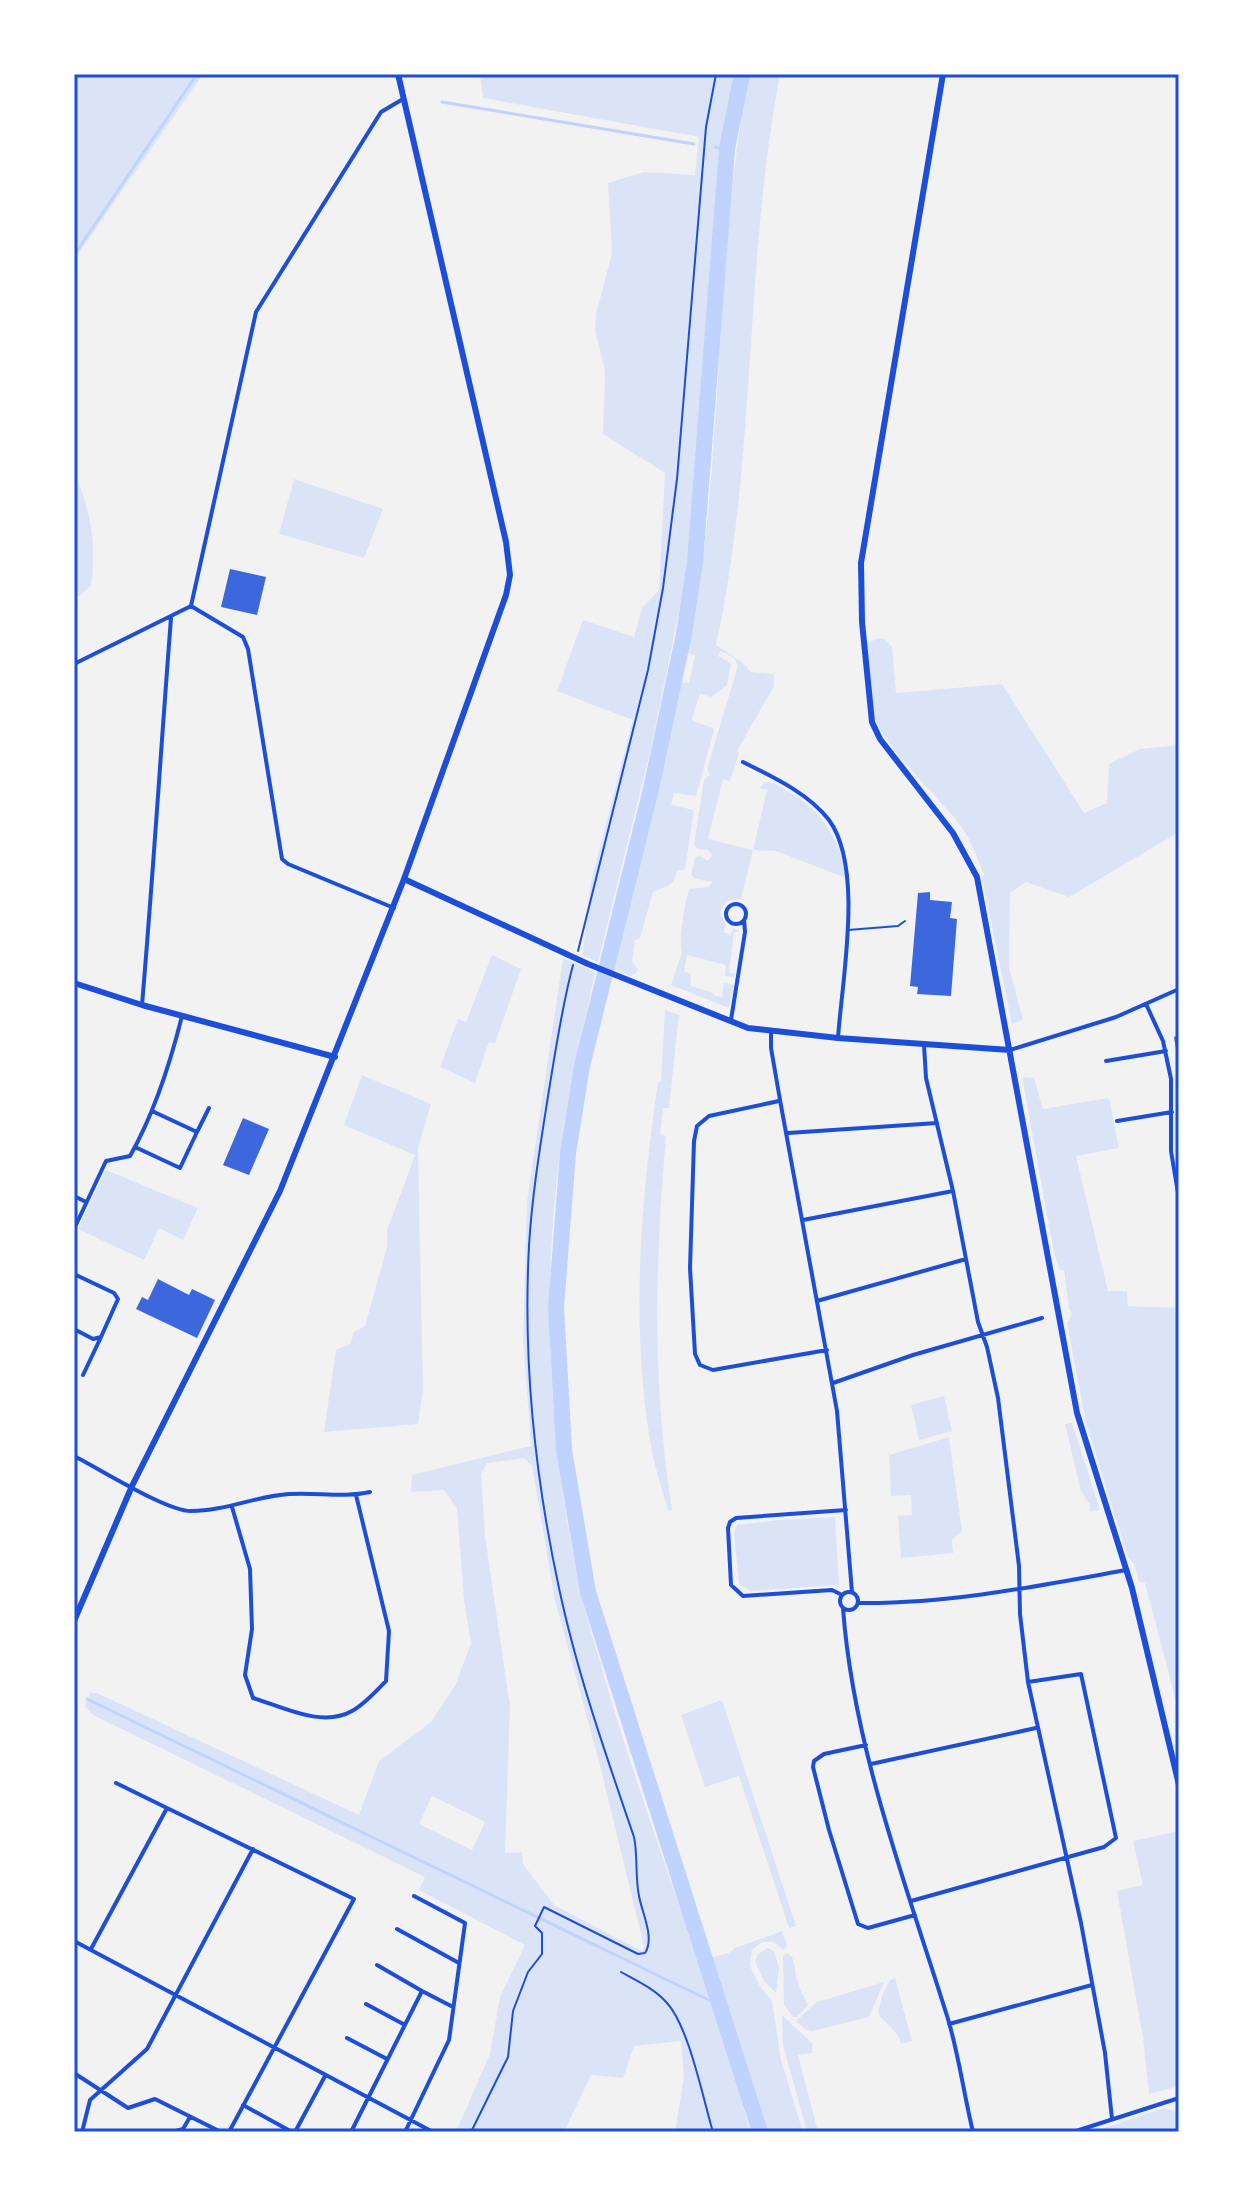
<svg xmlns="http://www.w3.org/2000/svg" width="1253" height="2206" viewBox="0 0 1253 2206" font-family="Merriweather,serif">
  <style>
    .green { fill: #dbe4f7; fill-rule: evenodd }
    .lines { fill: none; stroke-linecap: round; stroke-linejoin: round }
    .stream { stroke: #bfd3fe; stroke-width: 3 }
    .river { stroke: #bfd3fe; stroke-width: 16 }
    .building { fill: #3d67dc }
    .path { stroke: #1d4ed8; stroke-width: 2 }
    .service { stroke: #1d4ed8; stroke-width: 2 }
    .minor { stroke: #1d4ed8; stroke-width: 4 }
    .tertiary { stroke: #1d4ed8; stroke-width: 6 }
    .secondary { stroke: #1d4ed8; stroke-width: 6 }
    .neatline { fill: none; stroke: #1d4ed8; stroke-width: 3 }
  </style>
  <rect width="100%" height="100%" fill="#f2f2f2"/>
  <path class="green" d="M74,74H203L74,260Z
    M480,74H735L722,153L703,409L686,578L651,748L598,962L580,954L583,952L591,882L633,720L557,691L583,620L634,637L642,608L659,590L665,473L603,434L605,370L595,330L596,314L612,253L608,183L644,172L695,175L699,137L483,98Z
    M749,74H780C744,263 757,458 716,645L743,663L751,672L774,674V686L737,751L739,753L730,781L723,779L708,839L753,850L767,790L760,788L764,783C773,781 779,786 787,791C821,809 841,840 846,878L776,851L753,850L741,899L727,901L720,912L726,926L723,932L731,935L733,928L740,932H734L729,973L735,974L734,977L725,976L726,965L687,955L684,972L690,973L691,986L711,992L715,996L722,997L724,983L734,985L729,1008L671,985L682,953C679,943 684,899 690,889L709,887L712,882L694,878L691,874L695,858L700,856L708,861L712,855L708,850L697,849L694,844L704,780L710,775L707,769L737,669C739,658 729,655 720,651L718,656L731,663L727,685L712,697L700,694L692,718L693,721L713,728L714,730L696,796L674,793L671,805L694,810L685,870H677C674,888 667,886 653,892L640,938L635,940L632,962L638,969L636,973L630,976L611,968L680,682L689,683L695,655L686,653C703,588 707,521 713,455C722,328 725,199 749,74Z
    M74,473C91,508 97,547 91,586L74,600Z
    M294,479L383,509L364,558L279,534Z
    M879,638L885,639L892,647L896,693L1002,684L1084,813L1107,803L1109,764L1140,749L1179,745V832L1069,897L1026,882L1010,893L1009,967L1023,1020L1012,1024L982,878L984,875C977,858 971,839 960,825C935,792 890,754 874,717L867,643Z
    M492,955L521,969L495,1043L489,1042L475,1083L440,1067L458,1019L466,1022Z
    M563,958L595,972C585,1021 573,1071 565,1120C540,1272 547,1434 579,1584C584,1611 593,1638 601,1665C645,1822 709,1974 750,2132H675L684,2077L681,2041L634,2046L623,2078L591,2075L564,2132H456L490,2054L500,1997L525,1945L419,1890L425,1877L93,1715L85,1706L90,1693H97L359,1815L379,1761L431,1722L455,1686L471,1643L464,1600L457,1508L444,1490L411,1492L412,1475L531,1446L523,1338L527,1202ZM524,1458L532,1466L555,1600L601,1769L644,1947L642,1951L554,1905L523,1864L522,1852L505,1853L510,1706L485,1536L481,1474L487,1463ZM432,1796L485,1822L472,1850L419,1824Z
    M665,1010L679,1015L669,1108H663L660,1135L666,1136C655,1265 652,1382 672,1510L668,1511C663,1491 656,1472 652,1452C630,1330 640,1204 658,1082L661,1081Z
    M362,1075L431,1104L418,1148L423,1390L418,1424L324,1432L336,1350L350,1344L354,1332L365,1326L387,1247V1230L415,1155L344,1125Z
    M1022,1077L1034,1078L1043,1109L1109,1098L1119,1148L1076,1156L1108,1291H1127L1128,1306L1179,1308V1713L1145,1583L1139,1582L1134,1564L1128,1557L1086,1423L1067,1323L1072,1314L1069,1308L1064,1270H1060L1054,1253Z
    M106,1170L198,1208L183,1240L159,1228L144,1260L78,1229Z
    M944,1396L952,1431L919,1440L911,1405Z
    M1072,1423L1100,1510L1090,1511L1089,1503L1081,1491L1065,1424Z
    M949,1437L962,1531L952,1540L953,1553L901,1558L898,1516L912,1515L911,1495L891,1496L889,1455Z
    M835,1517L839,1585L751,1591L739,1584L734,1533L737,1525L777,1520Z
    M722,1700L796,1926L789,1928L739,1776L705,1787L681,1715Z
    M1179,1831V2086L1149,2094L1143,2038L1117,1891L1143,1885L1133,1841Z
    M782,1931L787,1945L786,1948L783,1950L774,1942H762L752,1950L750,1966L759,1985L772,2001L781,2060L803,2132H765L710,1958L729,1953L735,1948Z
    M768,1948L774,1951L779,1968L776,1993L764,1981L755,1962L758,1954Z
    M786,1953L792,1956L799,1987L808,2005L797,2017H793L784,2005L783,1957Z
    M895,1978L912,2041L901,2044C896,2026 882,2023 878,2012L882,1996L890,1980Z
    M884,1982L869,2017L813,2031L806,2030L796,2021L817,2002Z
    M782,2015L813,2044L812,2053L798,2055L818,2132H807L783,2045Z
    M1164,2108L1179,2112V2132H1092Z"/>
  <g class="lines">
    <path class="stream" d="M442,102L694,144
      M715,147L727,149
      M74,255L197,74
      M87,1699L719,2005"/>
    <path class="river" d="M742,74L727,149L695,562L684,634L651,789L582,1066L568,1153L556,1307L564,1450L588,1592L760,2132"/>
  </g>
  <path class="building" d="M230,569L266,577L257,615L221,607Z
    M930,892V900L952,902L950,918L957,919L951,996L917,994L918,987L910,986L918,893Z
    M1179,1035V1055H1177L1174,1037Z
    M243,1118L269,1129L249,1175L223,1165Z
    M158,1279L189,1295L192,1289L215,1300L197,1338L136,1309L142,1297L148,1300Z"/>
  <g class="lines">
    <path class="path" d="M578,951L648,670L663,588L677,479L706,127L716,74
      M621,1972C637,1981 655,1989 667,2003C689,2027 703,2099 713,2132
      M471,2132L508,2057L513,2011L528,1972L542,1954V1933L535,1926L544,1907L638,1954L645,1953C655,1938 642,1913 639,1896C635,1877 638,1857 634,1837C606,1755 577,1673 559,1588C535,1477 523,1359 529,1246C532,1194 541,1141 549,1090C556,1048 562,1006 573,965"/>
    <path class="service" d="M848,930L898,926L905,921"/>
    <path class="minor" d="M191,606L243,637L248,649L282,859L288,864L394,908
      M74,664L191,606L256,312L381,112L403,99
      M743,762C773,777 808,793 829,820C864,868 842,979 838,1038
      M726 914a10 10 0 1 1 20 0a10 10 0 1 1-20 0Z
      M1146,1004L1163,1041L1171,1079V1151L1179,1199
      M142,1005C153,876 161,747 171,618
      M731,1020L745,932L744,920
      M771,1031V1048L780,1100L837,1411L852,1592
      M924,1045L926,1078L953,1191L978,1322L987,1347L998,1398L1019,1566L1020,1614L1028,1682L1081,1923L1105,2053L1112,2119
      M1010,1050L1116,1017L1179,989
      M1106,1061L1166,1051
      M779,1101L709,1116L697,1126L694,1141L690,1268L695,1354L700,1365L713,1370L827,1350
      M1117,1121L1172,1112
      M197,1132L209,1108
      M788,1133L937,1123
      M135,1147L180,1168L197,1132L152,1111
      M74,1196L86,1202
      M803,1220L953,1191
      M74,1229L106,1161L130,1156C155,1112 170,1064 182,1016
      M74,1274L114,1293L118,1299L101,1337L93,1339L74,1329
      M817,1301L966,1259
      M83,1375L101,1337
      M833,1383L913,1355L1042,1318
      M74,1456C100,1469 166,1511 191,1511C225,1511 256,1496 289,1494C316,1492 344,1498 370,1492
      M232,1507L250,1569L252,1629L245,1675L253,1698C283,1707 322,1728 352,1711C365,1704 376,1691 386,1681L389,1631L356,1495
      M840 1601a9 9 0 1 1 18 0a9 9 0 1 1-18 0Z
      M842,1595L832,1590L743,1596L731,1585L728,1528L730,1522L736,1518L846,1510
      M859,1603C949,1604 1038,1586 1126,1570
      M843,1608C853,1747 907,1887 948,2019C959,2056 964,2095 973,2132
      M866,1745L824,1754L814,1761L813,1767L829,1830L858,1924L868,1928L915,1915
      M871,1764L1036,1728
      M116,1783L167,1808
      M911,1901L1104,1847L1116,1838L1081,1674L1028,1682
      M397,1929L459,1963
      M74,1941L433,2132
      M91,1949L167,1808L354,1899L229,2132
      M377,1965L422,1991
      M366,2004L405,2025
      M949,2024L1092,1985
      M347,2038L387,2059
      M74,2073L128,2108L155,2099L221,2132
      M243,2105L292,2132
      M82,2132L90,2100L147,2049L253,1849
      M172,2132L183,2129L190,2117
      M295,2132L325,2076
      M351,2132L422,1991L453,2007
      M405,2132L449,2040L465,1923L414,1896
      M1073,2132L1179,2098"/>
    <path class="tertiary" d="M74,983L142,1005L335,1057
      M74,1621L132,1486L280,1191L404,879"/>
    <path class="secondary" d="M398,74L506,542L510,575L506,595L404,879L588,964L748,1028L838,1038L1010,1050
      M943,74L861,563L862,622L872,722L880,739L953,833L977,877L1077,1413L1132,1588L1179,1785"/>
  </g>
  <rect width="1253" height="2206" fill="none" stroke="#ffffff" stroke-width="152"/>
  <rect x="76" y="76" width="1101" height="2054" class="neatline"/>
</svg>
